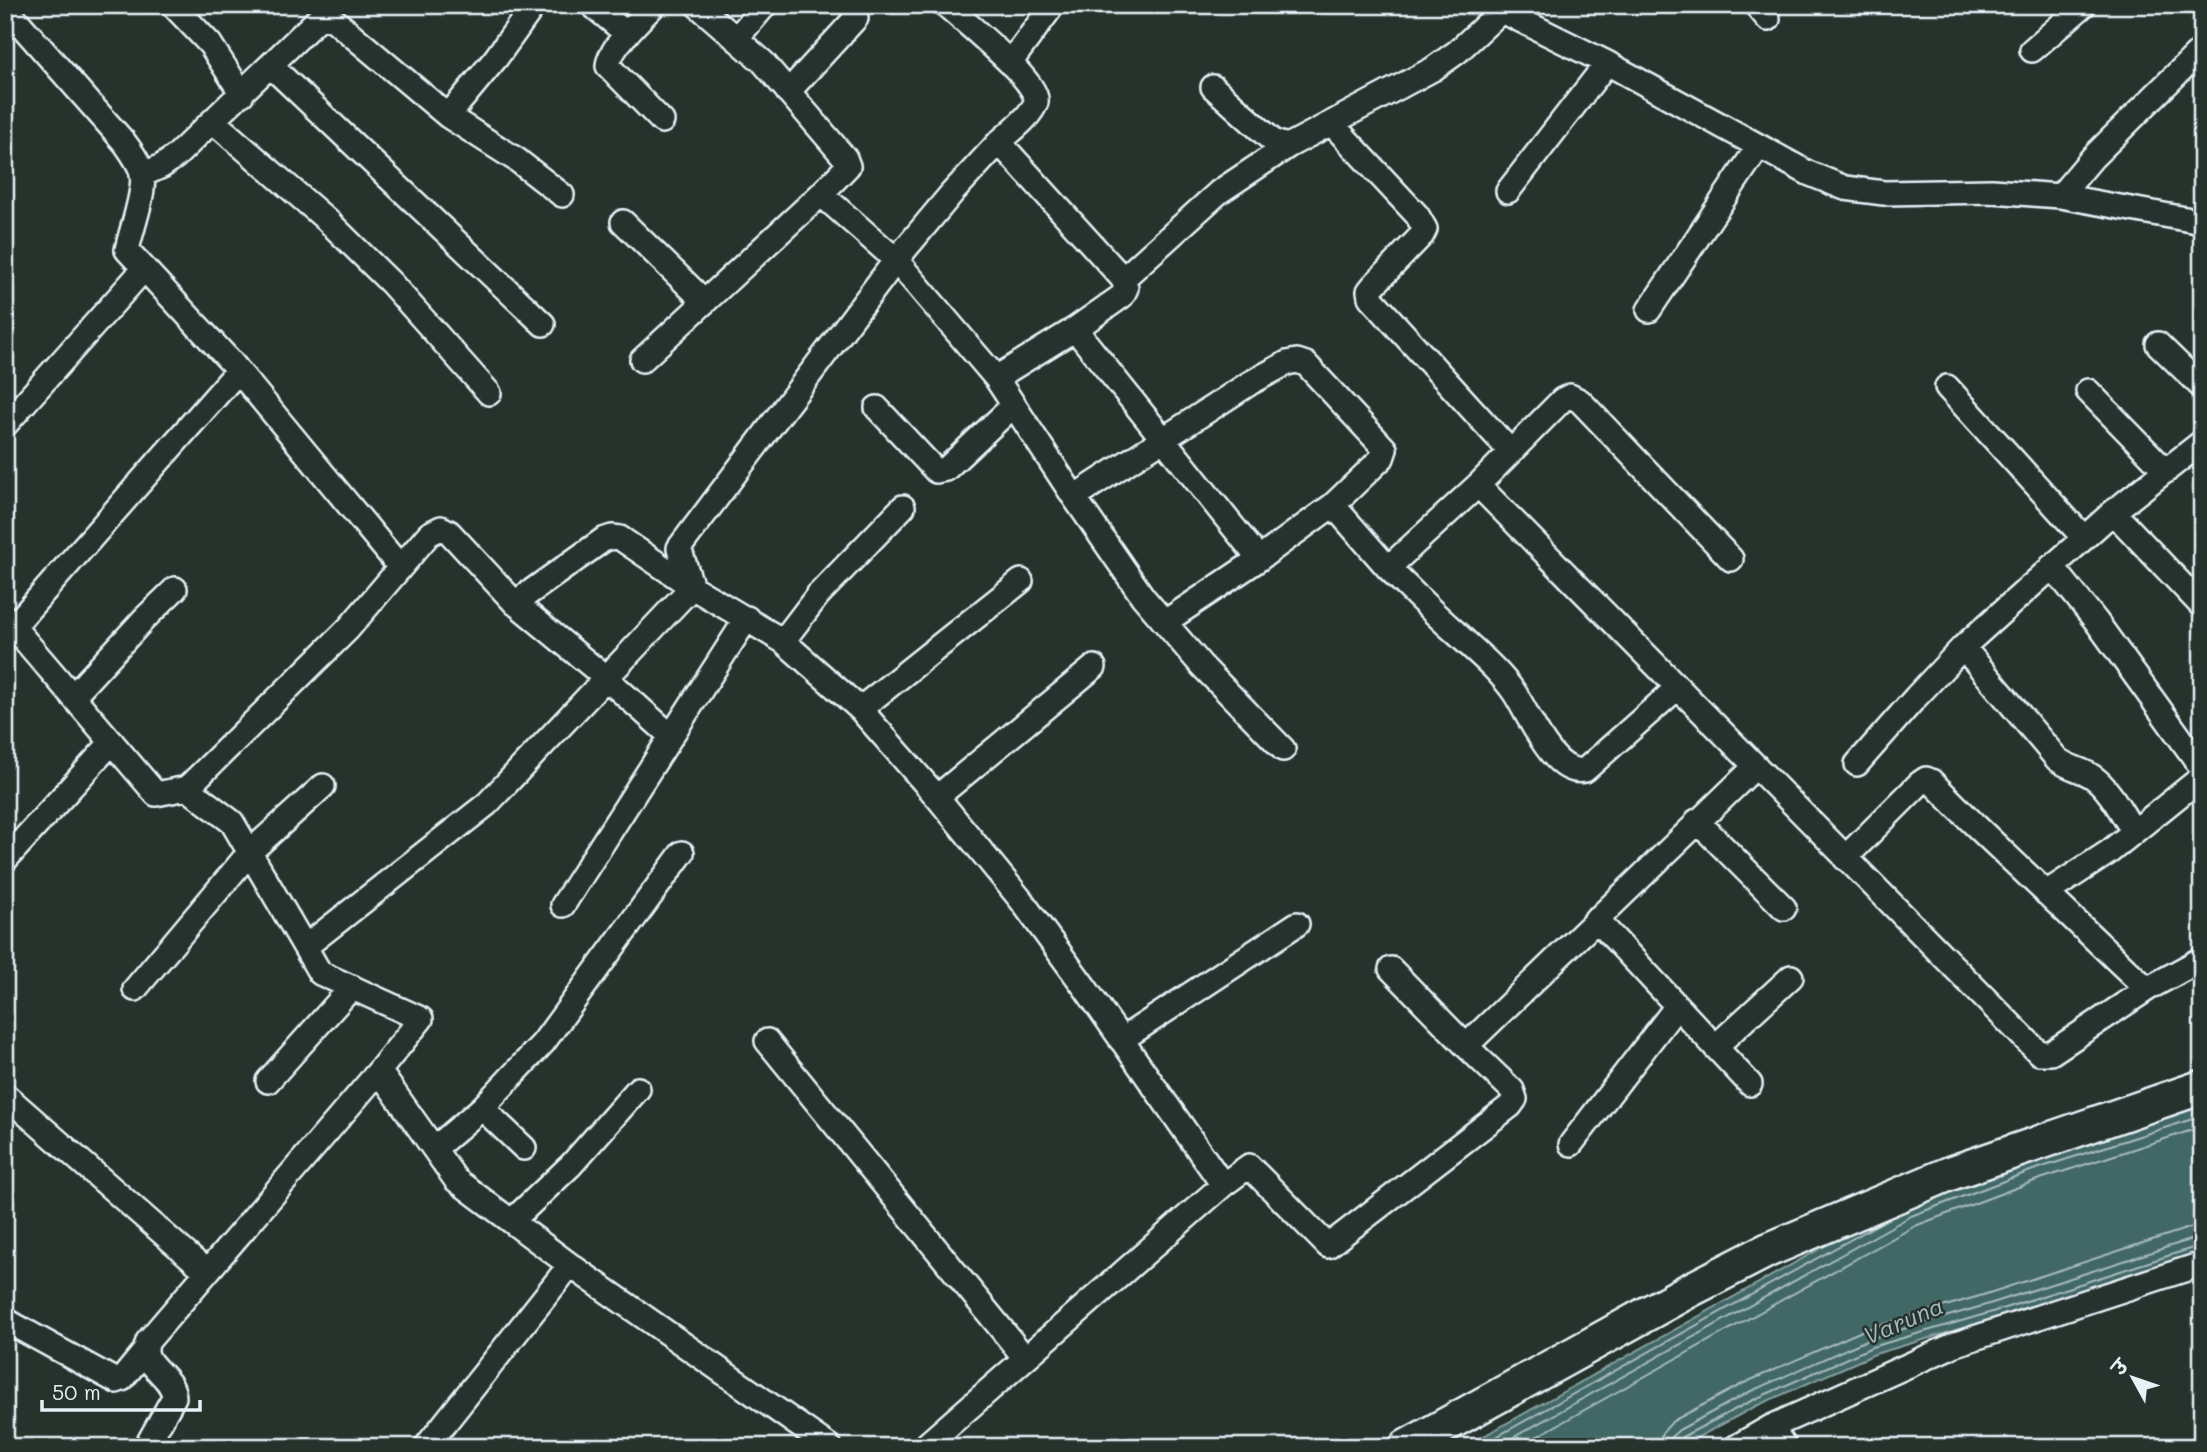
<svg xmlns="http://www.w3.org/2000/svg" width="2207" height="1452" viewBox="0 0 2207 1452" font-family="Mali,'Playpen Sans Deva',sans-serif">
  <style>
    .water { fill: #436866; stroke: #859fa0; stroke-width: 2 }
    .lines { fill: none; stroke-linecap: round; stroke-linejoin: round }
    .shore { stroke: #a6babe; stroke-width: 2 }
    .street-casing { stroke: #e8f1f8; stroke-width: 28 }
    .secondary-casing { stroke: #e8f1f8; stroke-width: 38 }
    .street { stroke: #26332d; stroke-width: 23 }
    .secondary { stroke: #26332d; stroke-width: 33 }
    .labels { text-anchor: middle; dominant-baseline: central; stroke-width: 5; stroke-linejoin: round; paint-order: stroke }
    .water-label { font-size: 24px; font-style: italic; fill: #a6babe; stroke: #26332d }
  </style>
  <rect width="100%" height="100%" fill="#26332d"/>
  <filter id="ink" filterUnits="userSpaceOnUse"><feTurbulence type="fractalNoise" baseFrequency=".0143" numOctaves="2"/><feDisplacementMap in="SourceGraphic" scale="14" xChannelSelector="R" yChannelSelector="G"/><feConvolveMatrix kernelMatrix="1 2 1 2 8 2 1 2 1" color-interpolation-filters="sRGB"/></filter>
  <g filter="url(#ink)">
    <path class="water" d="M2202,1100V1251L1991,1320L1875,1354L1756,1406L1680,1447H1464L1904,1202Z"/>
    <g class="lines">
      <path class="shore" d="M1478,1447L1884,1221
        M1496,1447L1911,1216L2033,1170L2202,1116
        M1518,1447L1915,1226L2037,1180L2202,1127
        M1659,1447L1662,1433L1673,1421L1744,1383L1864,1330L1983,1295L2192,1227L2202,1226
        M1670,1447L1671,1437L1679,1430L1749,1392L1869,1339L1986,1305L2202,1236
        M1678,1447L1682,1437L1753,1400L1872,1347L1989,1313L2202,1245"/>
      <g class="street-casing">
        <path id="street" d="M173,5L210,44L242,94
          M592,5L627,34
          M654,5C641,19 609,48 608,66L662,121
          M946,5C962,20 1041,83 1036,102C1031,117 1010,132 999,142L1123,279L1126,288L1122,296L1075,329L1259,559L1333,505L1388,568L1478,485L1562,400L1570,396L1580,401L1731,559
          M1490,5L1607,63L1808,173L1845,188L1884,193L1992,191L2060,196L2202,222
          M1756,5L1768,19
          M5,7L125,143C132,153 139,162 142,173C146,191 131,230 127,250L231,362L400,567
          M736,39L765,5
          M2032,50L2084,5
          M1010,63L1053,5
          M271,66L543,324
          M1213,87L1274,142L1288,146L1433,69L1457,52L1501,11
          M788,92L856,18
          M448,116L496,58L534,5
          M214,122L328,221L391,283L489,393
          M1332,124L1417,215L1425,229L1422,235L1373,286L1369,291L1370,297L1510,451
          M142,175L162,166L176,156L318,19L326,17L334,20L448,116L517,160L562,195
          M1508,191L1607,63
          M821,194L896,260L952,193L999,142
          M2060,196L2093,157L2202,49
          M623,222L705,302
          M1123,279L1219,192L1288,146
          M1649,310L1759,146
          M2158,344L2202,387
          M642,360L821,194L848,166L845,158L763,62L697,5
          M996,378L1075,329
          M1947,387L2084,538
          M2088,391L2166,471
          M877,408L936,471L946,469L1014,405
          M5,425L143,270
          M1478,485L2039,1053H2051L2147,989L2202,959
          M1074,497L1143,597L1202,666L1283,749
          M2113,512L2202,606
          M2052,566L2096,621L2202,768
          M1388,568C1410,589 1431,611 1454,631C1475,651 1497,668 1514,692C1529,714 1553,777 1585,770L1677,688
          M515,603L603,540L612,537L620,538L692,587L783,641L860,709L937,797L1021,900L1086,989L1223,1185
          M5,617L156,794L187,788L232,822L320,973L421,1019L379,1071L456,1180L570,1265L830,1447
          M1165,622L1259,559
          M13,627L238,371
          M783,641L818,595L903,507
          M1963,647L2057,759C2068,768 2082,769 2093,777C2110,789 2122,814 2134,832
          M73,696L144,619L175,589
          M860,709L1021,581
          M1857,764L1916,697L1963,647L2113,512L2202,442
          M187,788L348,629L429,534L441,528L449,532L515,603L606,678L671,736
          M937,797L1094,667
          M1697,821L1784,908
          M1845,858L1920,783L1926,779L1931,781L1973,823L2147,989
          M5,860L112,742
          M2046,893L2109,852L2202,777
          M563,905L747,618
          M1596,919L1750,1084
          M305,947L487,804L692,587L679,548L896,260L996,378L1074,497L1250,383L1287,363L1297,361L1306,364L1385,449L1382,458L1333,505
          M1391,969L1466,1046
          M135,989L250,852L323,786
          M1121,1040L1297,924
          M767,1041L1025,1358
          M1715,1047L1791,977
          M268,1081L352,987
          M5,1095L206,1271
          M482,1108L524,1148
          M1571,1144L1677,1006
          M434,1149L482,1108L543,1043L682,853
          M512,1221L571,1165L638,1089
          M5,1320L116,1381L122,1379L145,1351
          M1771,1427L1785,1447
          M146,1447L174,1397C173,1374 137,1365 148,1341L379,1071
          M426,1447L570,1265
          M924,1447L1223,1185L1249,1166L1328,1246L1510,1106L1515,1099L1512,1090L1466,1046L1756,766
          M1736,1447L1771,1427L1956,1344L2202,1264"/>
      </g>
      <g class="secondary-casing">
        <path id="secondary" d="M1406,1447L1688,1291L1768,1250L1951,1173L2202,1087"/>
      </g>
      <use href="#street" class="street"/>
      <use href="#secondary" class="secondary"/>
    </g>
  </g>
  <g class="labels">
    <g class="water-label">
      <text transform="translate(1903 1320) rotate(-23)">Varuna</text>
    </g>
  </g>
  <rect width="2207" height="1452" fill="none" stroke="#26332d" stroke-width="28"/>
  <rect x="14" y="14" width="2179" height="1424" fill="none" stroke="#e8f1f8" stroke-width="2.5" filter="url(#ink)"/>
  <g transform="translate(2133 1378) rotate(310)" stroke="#26332d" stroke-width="5" paint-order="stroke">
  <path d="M0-5L12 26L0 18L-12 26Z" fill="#e8f1f8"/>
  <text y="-10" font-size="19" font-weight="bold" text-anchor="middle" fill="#e8f1f8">उ</text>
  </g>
  <path d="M42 1400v10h158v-10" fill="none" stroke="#e8f1f8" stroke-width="3.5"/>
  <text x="52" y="1400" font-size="21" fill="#e8f1f8" stroke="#26332d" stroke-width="5" paint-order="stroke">50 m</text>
</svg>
